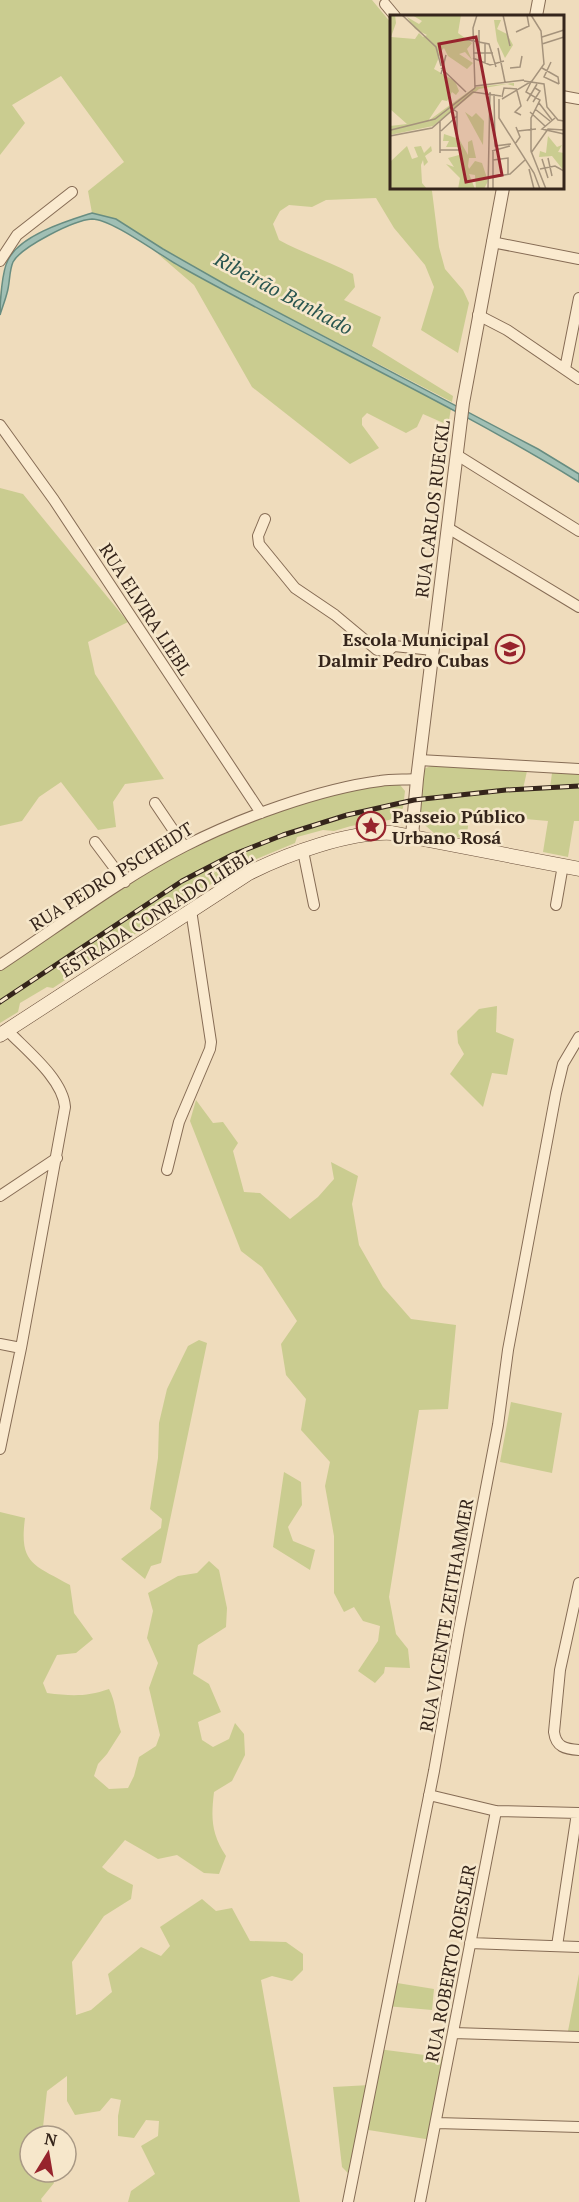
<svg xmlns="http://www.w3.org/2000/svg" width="579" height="2202" viewBox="0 0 579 2202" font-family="'PT Serif',serif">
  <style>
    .green { fill: #cacc90 }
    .water { fill: #a0bfb4; stroke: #688d81; stroke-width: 1.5 }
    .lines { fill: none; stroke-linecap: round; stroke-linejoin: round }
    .minor-casing { stroke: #866c55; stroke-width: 12 }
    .tertiary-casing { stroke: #866c55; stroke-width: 14 }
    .secondary-casing { stroke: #684d39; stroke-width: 15 }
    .minor { stroke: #faeacf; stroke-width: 10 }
    .tertiary { stroke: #faeacf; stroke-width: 12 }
    .secondary { stroke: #faeacf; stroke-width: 14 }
    .rail-casing { stroke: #35251b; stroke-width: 5 }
    .rail { stroke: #f6e7cb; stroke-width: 3; stroke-dasharray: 9; stroke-linecap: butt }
    .labels { text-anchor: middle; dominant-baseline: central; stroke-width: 5; stroke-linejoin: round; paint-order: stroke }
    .street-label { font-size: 18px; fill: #35251b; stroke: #f6e7cb }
    .poi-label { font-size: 18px; font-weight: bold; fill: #35251b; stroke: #f6e7cb; text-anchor: end }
    .water-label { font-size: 20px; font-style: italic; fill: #29554f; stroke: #f6e7cb }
    .inset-road { fill: none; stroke: #a5937c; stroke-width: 1.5 }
    .view { fill: #97242d; fill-opacity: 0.15; stroke: #97242d; stroke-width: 3 }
    .inset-edge { fill: none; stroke: #35251b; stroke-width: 3 }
  </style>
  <rect width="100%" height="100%" fill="#efdcbc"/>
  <path class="green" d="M0,0H372L391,23L392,188H430L432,191L439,247L445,269L463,290L469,303L458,353L421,330L434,287L425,265L394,228L376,198L326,200L312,207L289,205L280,211L273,224L279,240C303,253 328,261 353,274L355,287L344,300L381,317L372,346L453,396L452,402L228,286L163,249L116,219L92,213L88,191L124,162L61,76L12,105L25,123L0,155Z
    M158,254L224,291L451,409L448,425L423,414L417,427L406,433L367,413L362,418V425L379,448L350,464L252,387L194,285Z
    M0,488L23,494L128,622L88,642L95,674L164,779L125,784L113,802L116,827L98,830L61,782L39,797L22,821L0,826Z
    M434,765L527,771L523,789L550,788L552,773H579V821H574L568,857L543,852L548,821L470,814L466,839L434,833L419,820L423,769Z
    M396,780L405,791L403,808L398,816L389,820L351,826L334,831L323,830L297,837L295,843L237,867L53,988L47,987L20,1003L18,1012L0,1023V965L184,846L339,789Z
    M497,1006L496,1032L514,1039L507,1075L492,1073L483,1107L450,1074L464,1054L458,1043L457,1031L479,1009Z
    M196,1100L213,1123L223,1122L238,1143L233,1151L244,1192L260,1193L290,1219L318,1197L334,1179L331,1162L358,1176L352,1204L359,1245L383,1287L411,1319L456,1325L448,1409L419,1410L389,1597L396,1634L408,1649L410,1668L385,1667L384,1673L375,1683L358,1671L378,1641L380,1626L363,1621L354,1607L344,1612L334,1593V1536L325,1486L330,1462L301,1430L306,1399L286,1375L281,1344L297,1321L262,1267L241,1251L190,1121Z
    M199,1340L207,1343L161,1563L151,1566L145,1579L121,1559L161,1528L162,1519L150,1509L158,1458L159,1423L167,1389L188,1346Z
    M511,1402L562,1413L552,1473L500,1462Z
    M284,1472L301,1482L302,1505L288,1527L293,1541L315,1550L310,1570L273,1547Z
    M0,1512L25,1518C19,1564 33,1564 70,1585L74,1613L93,1639L76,1653L57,1655L43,1683L47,1693C71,1696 86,1697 109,1689C116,1702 116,1718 121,1732L107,1754L98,1764L94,1776L109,1789L128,1788L134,1776L139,1757L156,1746L160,1735L149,1688L158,1663L147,1638L153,1611L148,1593L178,1576L197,1573L209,1561L219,1570L227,1608L226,1627L198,1645L193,1674L209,1684L221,1712L198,1722L202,1740L213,1747L229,1739L235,1723L244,1734L245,1755L232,1781L214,1792C211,1818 211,1833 226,1856L219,1874L204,1873L177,1855L158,1859L125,1840L102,1867L108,1872L133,1885L131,1899L104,1916L72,1962L76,2015L91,2010L112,1992L108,1974L141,1947L161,1956L170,1946L160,1927L202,1899L216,1911L232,1908L250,1941L286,1942L303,1954V1970L292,1981L272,1976L261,1980L300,2202H128L131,2191L155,2174L141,2146L158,2136L159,2121L146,2120L134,2138L118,2136V2116L121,2100L111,2098L100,2111L75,2115L67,2101V2076L47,2091L42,2136H30V2172H50L54,2183L41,2199L42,2202H0Z
    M579,1974V2031H568Z
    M391,1982L434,1989L432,2010L386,2006Z
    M378,2049L448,2058L432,2140L362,2129L353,2178L342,2167L333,2087L370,2085Z"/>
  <path class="water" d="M92,213L116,219L163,249L228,286L538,449L579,474V482C451,403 314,341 183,268C162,257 112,219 92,219C74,220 21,247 13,262C9,271 10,284 7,293C5,301 2,308 0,315C0,302 2,271 8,260C20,235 67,221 92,213Z"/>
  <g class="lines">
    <g class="minor-casing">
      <path id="minor" d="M385,4L395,16
        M562,96L579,99
        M492,242L579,259
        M0,261L17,235L72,192
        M478,315L507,330L579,379
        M565,369L579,298
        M0,425L54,500L261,813
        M457,455L579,531
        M265,519L258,536L259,544L295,588L335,615L377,650L388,651L394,646L433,650
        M448,528L579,607
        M419,760L579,769
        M155,803L184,846
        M95,842L125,882
        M303,851L314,905
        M556,905L563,865
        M0,965C59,926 122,878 185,846C240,818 319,789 380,781C392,779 405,780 417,779
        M167,1170L179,1122L210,1049L211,1042L191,910
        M0,1196L57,1158
        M0,1344L21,1348
        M0,1449L21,1348L65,1107C63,1079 26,1050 7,1030
        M579,1583L560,1670L554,1732C556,1747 565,1749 579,1750
        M429,1795L496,1811L579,1813
        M470,1943L579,1947
        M557,1946L577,1813
        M453,2033L579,2037
        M436,2123L579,2127
        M348,2202L434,1771L459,1629L498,1425L508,1350L556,1093L563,1064L579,1037
        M420,2202L496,1811"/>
    </g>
    <g class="tertiary-casing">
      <path id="tertiary" d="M536,16L539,0
        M412,836L417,779L463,403L503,188"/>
    </g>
    <g class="secondary-casing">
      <path id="secondary" d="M0,1035L249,873C287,854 350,831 392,833L579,869"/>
    </g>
    <use href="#minor" class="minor"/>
    <use href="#tertiary" class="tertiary"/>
    <use href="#secondary" class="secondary"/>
    <g class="rail-casing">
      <path id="rail" d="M0,1002L182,881L232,855L283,835L347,815L414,800L506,790L579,786"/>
    </g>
    <use href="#rail" class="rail"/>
  </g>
  <defs>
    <g id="school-ring" transform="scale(1.5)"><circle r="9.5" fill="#f6e7cb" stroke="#97242d" stroke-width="1.5"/><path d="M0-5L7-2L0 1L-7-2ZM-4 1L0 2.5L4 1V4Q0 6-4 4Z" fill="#97242d"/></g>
    <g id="sight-ring" transform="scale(1.5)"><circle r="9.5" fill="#f6e7cb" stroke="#97242d" stroke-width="1.5"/><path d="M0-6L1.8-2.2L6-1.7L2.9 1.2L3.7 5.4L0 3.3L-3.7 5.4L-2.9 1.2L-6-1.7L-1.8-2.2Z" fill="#97242d"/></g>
  </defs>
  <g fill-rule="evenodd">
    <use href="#school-ring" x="510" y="649"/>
    <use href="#sight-ring" x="371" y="826"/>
  </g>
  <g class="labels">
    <g class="street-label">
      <text transform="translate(432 509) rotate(-83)">RUA CARLOS RUECKL</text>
      <text transform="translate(146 609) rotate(57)">RUA ELVIRA LIEBL</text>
      <text transform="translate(111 876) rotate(-32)">RUA PEDRO PSCHEIDT</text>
      <text transform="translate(156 913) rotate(-32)">ESTRADA CONRADO LIEBL</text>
      <text transform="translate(446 1615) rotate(-80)">RUA VICENTE ZEITHAMMER</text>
      <text transform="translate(450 1963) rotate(-79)">RUA ROBERTO ROESLER</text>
    </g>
    <g class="poi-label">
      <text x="489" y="639">Escola Municipal<tspan x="489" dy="21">Dalmir Pedro Cubas</tspan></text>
      <text x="392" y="816" text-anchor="start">Passeio Público<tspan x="392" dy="21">Urbano Rosá</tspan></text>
    </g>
    <g class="water-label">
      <text transform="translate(284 293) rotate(28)">Ribeirão Banhado</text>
    </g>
  </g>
  <g transform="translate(390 15)">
    <rect width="174" height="174" fill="#efdcbc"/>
    <path d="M0,0H5L6,8L1,22L25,24L29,18L33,22L37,20L25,14L17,2L29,9L32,6L22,0H71L68,18L82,28L77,34L82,45L75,37L69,39L83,48L77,54L58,41L54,33L52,35L44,54L65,66L69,76L66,80L62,77L57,86L52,85L38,106L85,72L124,68V71L117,69L89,74L43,111L0,120V111L17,109L0,94ZM104,5H111L107,14L117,19L123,30L115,43L107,26ZM75,97L82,102L86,98L94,106L93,130ZM54,119L69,124L78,140V127L82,125L86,143H79L78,151L79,154L85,146L92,148L98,166L94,174H86L85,160L79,159L85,174H68L70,163L56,149L64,152L58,143L69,140V132H56L59,126H53ZM158,121L167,132L172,130L168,137L174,138V156L162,141L149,142L150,136L156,138ZM17,131L22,144L28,142L24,132L31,131L34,138L41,131L42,136L35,141L38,147L34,151L33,145L31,150L32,168L37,174H0V147Z" fill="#cacc90"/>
    <path class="inset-road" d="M12,0L46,32L51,51M113,0L120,31M126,17L139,11L137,0M152,22L174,15M73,24L99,29L106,52M152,29L174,22M108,33L115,67M83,38H103M83,43L100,50L114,46M89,45V15M161,47L154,62L169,69M95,48V28M51,53L76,77M120,53L130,52L132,41M152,53L168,62L169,69M51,59L56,40M134,66L154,69L157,92L168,105L174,106M141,67L136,77L150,85L141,103V136L156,174M85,71L134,65M85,73L83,13L87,0M127,76L131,91L125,97L131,100M104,79L105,131L121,129M112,82L114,73L127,74M109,84V103L144,158L150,174M112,84L142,66L154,49L151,16L141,0M137,86L147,69M143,87L150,76L145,73M149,88L162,105M63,94L67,97V121M145,94L160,106M140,97L155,111M165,103L152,114L174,119M50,106V138M1,115L45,104L85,73M51,116L67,101M128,116L146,114M0,121L42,113L83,77L111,81M125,129L130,122L126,112M50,135H69M102,136L120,131M103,136V174M141,138L158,114L174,115M158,143L162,161M152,144L158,163M103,145L118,143V159M139,154L144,174M150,154L165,151L174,156M103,162L120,159L135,145M98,174L100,77"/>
    <path class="view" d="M86,22L112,160L76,167L49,29Z"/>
    <rect width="174" height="174" class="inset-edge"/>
  </g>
  <g transform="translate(48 2154) rotate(11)"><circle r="28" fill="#f6e7cb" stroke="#a99985" stroke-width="1.5"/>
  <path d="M0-4.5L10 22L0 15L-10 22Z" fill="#97242d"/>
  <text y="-9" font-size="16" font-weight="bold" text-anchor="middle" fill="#35251b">N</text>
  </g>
</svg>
